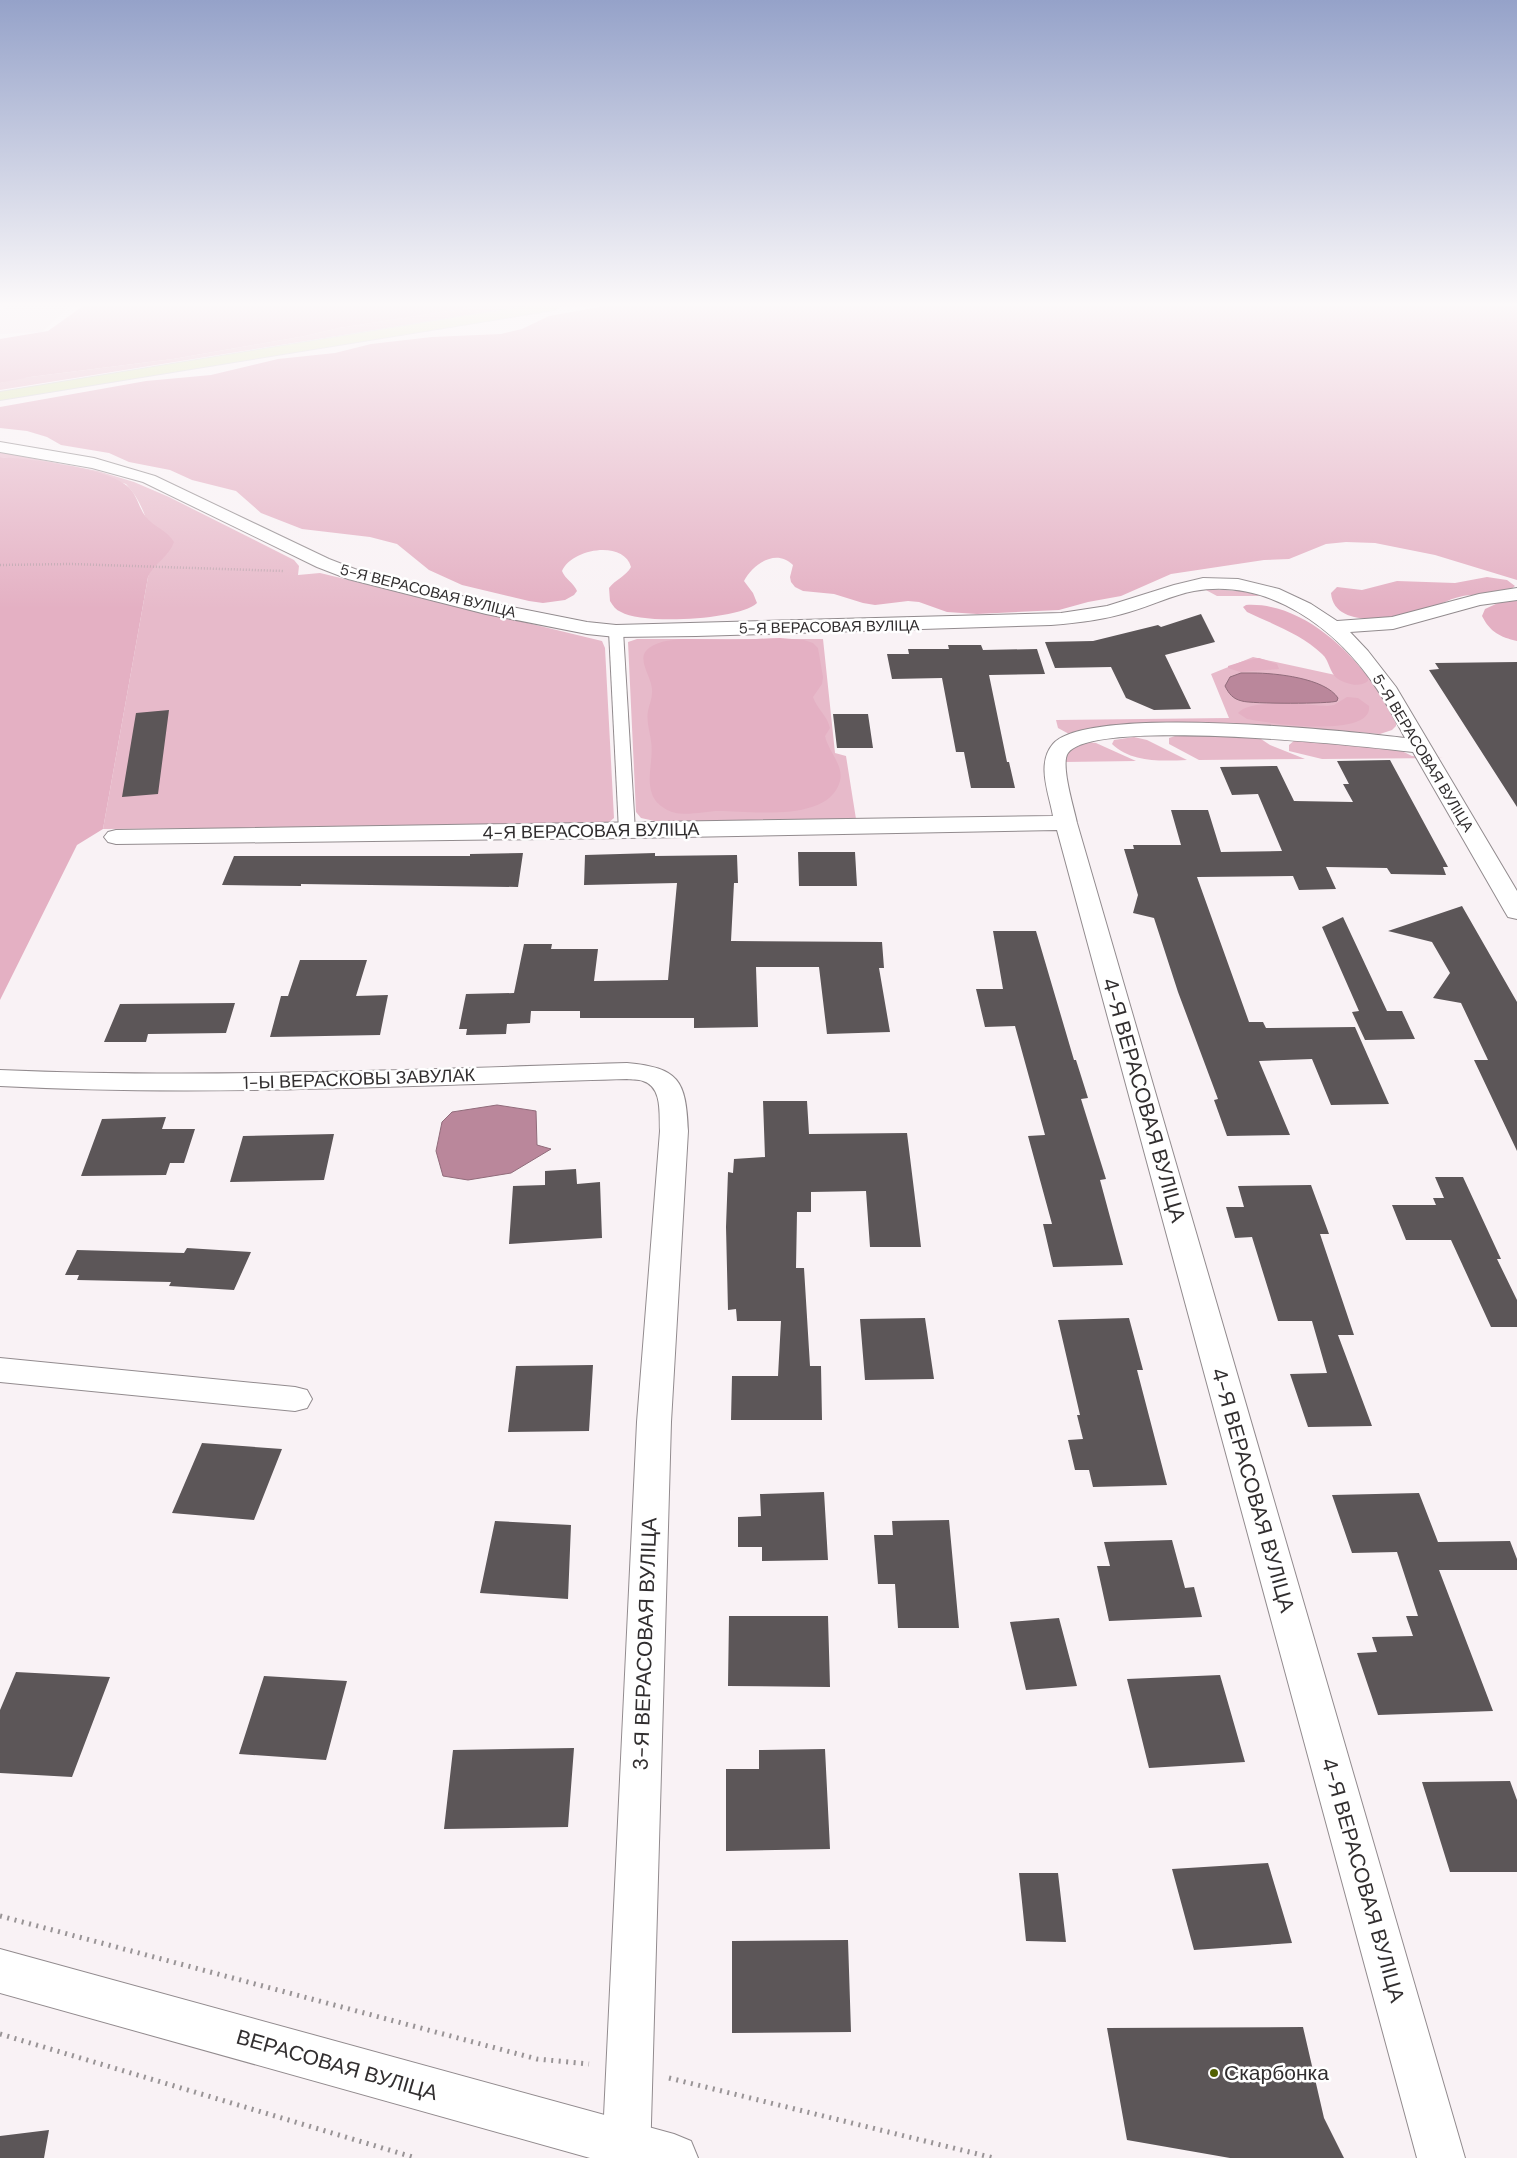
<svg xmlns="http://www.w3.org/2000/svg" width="1517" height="2158" viewBox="0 0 1517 2158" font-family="'DM Sans',sans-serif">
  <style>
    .built { fill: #f4e4ea }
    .green { fill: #e7baca }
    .forest { fill: #e4b0c3 }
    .water { fill: #ba879b; stroke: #916c7b }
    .building { fill: #5c5658 }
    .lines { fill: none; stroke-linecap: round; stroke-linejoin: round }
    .lane-casing { stroke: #928b8e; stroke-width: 2 }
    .street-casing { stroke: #928b8e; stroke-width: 2 }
    .secondary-casing { stroke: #928b8e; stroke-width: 2 }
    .primary-casing { stroke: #d2d1d1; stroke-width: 2 }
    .path-far1 { stroke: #999496; stroke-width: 2.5; stroke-dasharray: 0.5 2.5; stroke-linecap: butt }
    .path { stroke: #999496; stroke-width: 5; stroke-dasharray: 2 5.5; stroke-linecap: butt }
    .lane { fill: #fff; fill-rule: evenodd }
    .street { fill: #fff; fill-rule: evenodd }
    .secondary { fill: #fff; fill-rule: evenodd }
    .primary { fill: #dce7b5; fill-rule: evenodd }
    .poi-dot { fill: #536102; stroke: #fff; stroke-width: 2 }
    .labels { text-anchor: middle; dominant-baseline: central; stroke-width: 5; stroke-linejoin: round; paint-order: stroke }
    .far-street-label { font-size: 15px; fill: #312e2f; stroke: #fff }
    .street-label { font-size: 18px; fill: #312e2f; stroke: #fff }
    .near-street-label { font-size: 21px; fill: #312e2f; stroke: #fff }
    .near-poi-label { font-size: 21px; fill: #312e2f; stroke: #fff; text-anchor: start }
  </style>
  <rect width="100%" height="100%" fill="#f9f2f5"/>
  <path class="built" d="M7,306H71L42,332L0,334V312Z"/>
  <path class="green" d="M480,306H525L0,390V383L14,379L173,359L305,336L339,328Z
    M0,452L98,471L134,482L169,497L294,560L299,566L298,575L320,573L602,641L605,648L614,818L608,823L596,826L103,829L148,577L151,569L158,562C151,535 146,505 126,484L65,465L0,457Z
    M1204,589L1242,591L1261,596H1217Z
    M637,639H823L835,753L846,756L856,819L659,822L641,818L636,812L628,642Z
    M1253,657L1340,676L1372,675L1396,721V726L1392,730L1380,734L1274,726L1219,725L1069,734L1058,728L1056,720L1229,718L1211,674Z
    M1178,735L1258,737L1270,745L1305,759L1199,760L1169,744V738Z
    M1134,737L1147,740L1187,760C1162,761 1132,763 1112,744L1114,740Z
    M1295,740L1398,749L1412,756L1443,758L1322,759L1289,751V745Z
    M1088,742L1096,743L1136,761L1064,762L1068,751Z"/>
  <path class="forest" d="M83,306H480L339,328L305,336L173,359L30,377L0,383V339L48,331Z
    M605,306H1517V580L1435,555L1375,543L1346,542L1326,544L1289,559L1264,560L1171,574L1121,596L1088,602L1059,610L977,614L947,612L919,602L908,601L875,605L863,603L834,594L803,591L795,587L791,582L790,577L793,565C776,548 753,564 744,581L753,593L757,603C739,620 642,625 621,612C616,610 613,606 610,601L609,588C615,580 626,576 631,567C624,540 572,548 562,571C565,579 574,583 577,591L574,595L565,600L543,603L529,601L462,585L429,570L397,544L370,537L302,529L261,513L236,491L192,480L170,470L129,462L109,453L61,445L47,437L27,431L0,428V407L146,381L211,375L278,359L335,353L371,344L432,337L501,334L522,329L549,316Z
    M0,457C30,459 103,467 126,485C137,493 138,507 146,517C154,527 167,530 174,542C169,557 154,563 148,577L103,829L77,845L0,1000Z
    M1487,577L1507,580L1515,586C1503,597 1478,593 1463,596C1447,599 1433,609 1416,613C1392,619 1334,629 1331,593L1337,587L1362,590L1397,581L1455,583Z
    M1517,600V641C1500,637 1490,632 1482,616L1485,609L1498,603Z
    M1246,605C1295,602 1341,641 1368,677V681C1359,688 1347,684 1338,679C1329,673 1330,661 1322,654C1301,634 1272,624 1247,612L1243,607Z
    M780,638L804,640L813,643L818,648L823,677L822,684L813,697C817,709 827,715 830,728L825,736C828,751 844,765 840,781C829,823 750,811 719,811C702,811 679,819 664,808C659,805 654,800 652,794C646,777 654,759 651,741C650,732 646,721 648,711C649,705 652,699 652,693C654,678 634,659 649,648C668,634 709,641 731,640C748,640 764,638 780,638Z
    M1259,658L1277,664L1279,669L1240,672L1228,668V666L1244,661Z
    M1347,697L1358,698L1369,706C1373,739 1267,723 1247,719L1238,713C1249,698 1309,705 1327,706L1334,705Z"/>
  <path class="water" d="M1253,673C1275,673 1325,678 1338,698L1337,701C1331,704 1250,704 1242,701C1233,699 1229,694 1225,686L1230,677L1241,673Z
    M497,1105L536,1111L537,1145L551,1149L511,1173L468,1180L443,1176L436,1151L442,1122L452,1112Z"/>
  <path class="building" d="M1201,614L1215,642L1165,655L1191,709L1154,710L1126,698L1111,667L1055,668L1045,642L1093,641L1158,625L1161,627Z
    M948,645H981L983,650L1037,649L1045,674L989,675L1007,762H1009L1015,788H971L964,752H956L942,678L892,679L887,654H909L908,649H949Z
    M1517,662V807L1429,670L1439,669L1435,663Z
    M169,710L158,794L122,797L136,713Z
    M833,714H868L873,748H837Z
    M1390,760L1448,867H1443L1446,875L1391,874L1387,868L1326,867L1336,889L1299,890L1293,876L1197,877L1249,1022H1263L1266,1028L1355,1027L1389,1104L1331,1105L1312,1059L1259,1061L1290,1135L1227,1136L1214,1100L1218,1099L1178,992L1154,918L1133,913L1138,895L1124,849H1134L1133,845H1181L1171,810H1208L1221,852L1282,851L1258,794L1232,795L1220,767L1277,766L1294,801L1353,802L1343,784H1349L1337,761Z
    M798,852H855L857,886H799Z
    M523,853L518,887L301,884V886L222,885L234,856H470V854Z
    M655,853V856L737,855L738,883H734L731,941L882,942L884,968H879L890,1032L827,1034L819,967H756L758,1027L694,1028V1018H580V1011H531L530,1023L507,1024L506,1034L466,1035L467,1029H459L466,994L514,993L524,944H552L551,949H598L594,981L668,980L677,883L584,885L585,855Z
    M1462,906L1517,1002V1151L1474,1060H1488L1461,1003L1433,998L1450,973L1432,942L1388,931Z
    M1343,917L1387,1011H1402L1415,1039L1365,1040L1352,1012L1359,1011L1322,927Z
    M993,931H1036L1074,1060H1076L1088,1098L1081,1099L1106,1179L1100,1180L1123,1265L1053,1267L1043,1224H1052L1028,1136L1045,1135L1015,1026L985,1027L976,989H1003Z
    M300,960H367L356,996L388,995L380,1035L270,1037L281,996H288Z
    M235,1003L226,1033L148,1034L146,1042H104L120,1004Z
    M763,1101H807L809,1134L907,1133L921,1247H870L866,1191L811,1192V1212H797L796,1268H804L810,1366H821L822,1420H731L732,1376H778L781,1321H737L736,1309L728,1310L726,1227L728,1172L733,1173L734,1159L765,1157Z
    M166,1117L162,1129H195L184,1163H170L166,1175L81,1176L102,1119Z
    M334,1134L324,1180L230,1182L243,1136Z
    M576,1169L577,1184L600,1182L602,1238L509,1244L513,1186L545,1185V1171Z
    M1435,1177H1463L1501,1259H1497L1517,1300V1327H1491L1451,1240H1406L1392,1205H1436L1433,1198H1444Z
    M1311,1185L1329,1234H1320L1354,1335H1338L1372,1426L1308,1427L1290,1374L1327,1373L1312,1321H1278L1252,1237L1235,1238L1226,1207H1244L1238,1186Z
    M187,1248L251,1252L234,1290L169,1286L171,1282L77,1280L79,1275H65L77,1250L184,1253Z
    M925,1318L934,1379L865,1380L860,1319Z
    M1129,1318L1143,1370H1137L1167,1485L1093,1487L1089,1470H1075L1068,1440L1083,1439L1077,1415H1080L1058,1320Z
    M593,1365L589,1431L508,1432L516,1366Z
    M202,1443L282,1449L254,1520L172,1513Z
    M824,1492L828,1560L762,1561V1547H738V1517L761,1516L760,1494Z
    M1419,1493L1438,1542L1510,1541L1517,1559V1570H1439L1493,1711L1378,1715L1357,1653L1377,1652L1372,1637L1413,1636L1406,1616H1418L1397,1552L1352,1553L1332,1495Z
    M949,1520L959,1628H898L895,1584H878L874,1535H893L892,1521Z
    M495,1521L571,1525L568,1599L480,1593Z
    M1172,1540L1185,1588L1194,1587L1202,1617L1109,1621L1097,1566H1110L1104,1542Z
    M729,1616H828L830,1687L728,1686Z
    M1059,1618L1077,1686L1026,1690L1010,1622Z
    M16,1672L110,1677L72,1777L0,1773V1710Z
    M1220,1675L1245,1762L1149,1768L1127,1679Z
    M264,1676L347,1681L326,1760L239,1754Z
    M574,1748L568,1827L444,1829L453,1750Z
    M825,1749L830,1849L726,1851V1769H759V1750Z
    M1510,1781L1517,1800V1872H1450L1422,1782Z
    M1268,1863L1292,1943L1194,1950L1172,1869Z
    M1019,1873H1058L1066,1942L1026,1941Z
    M848,1940L851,2032L732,2033V1941Z
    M1303,2027L1324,2118L1344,2158H1230L1127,2140L1107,2028Z
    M49,2130L44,2158H0V2136Z"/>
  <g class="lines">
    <g class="lane-casing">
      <path id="lane" d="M616,627L623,631L635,831L633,834H621L619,831L609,631Z"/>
    </g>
    <g class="street-casing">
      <path id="street" d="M0,442L94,458L155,476L329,559L360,571L486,602L587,622L616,625L1061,613L1107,606L1174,585L1203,578L1238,579L1279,589L1311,604L1337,621L1392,617L1479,594L1517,588V600L1480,605L1393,629L1350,632L1368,651L1396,687L1517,891V919L1508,917L1505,912L1413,752C1363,746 1094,717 1068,753C1060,764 1074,808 1077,823L1465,2158H1417L1057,830L627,838L116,844L108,842L104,837L108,832L116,830L1053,816C1049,793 1036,764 1053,744C1088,704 1348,731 1405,738C1396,721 1387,704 1377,689C1338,629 1268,577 1194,591C1172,595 1151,606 1129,612C1103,620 1077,623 1051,625L696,636L616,637L587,634L486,614L348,579L317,567L143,482L92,468L0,452Z
        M627,1063C679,1068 686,1080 688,1131L671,1422L650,2158H602L637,1422L660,1131C659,1115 663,1087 643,1081C638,1079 632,1080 627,1079C418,1085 209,1097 0,1086V1070C209,1079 418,1069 627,1063Z
        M0,1358L295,1387L307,1390L312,1399L307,1408L295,1411L0,1382Z"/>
    </g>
    <g class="secondary-casing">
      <path id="secondary" d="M0,1949L674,2134L691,2141L698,2158H590L0,1993Z"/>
    </g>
    <g class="primary-casing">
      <path id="primary" d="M527,306H560L554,310L0,400V392Z"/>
    </g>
    <path class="path-far1" d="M0,565L71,564L284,571"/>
    <path class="path" d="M0,1916L537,2059L589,2064
      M0,2034L416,2158
      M669,2078L994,2158"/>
    <use href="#lane" class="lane"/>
    <use href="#street" class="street"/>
    <use href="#secondary" class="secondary"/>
    <use href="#primary" class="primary"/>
  </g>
  <linearGradient id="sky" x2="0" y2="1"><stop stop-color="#95a2c9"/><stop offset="0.5" stop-color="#fcf9fa"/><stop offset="1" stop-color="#fcf9fa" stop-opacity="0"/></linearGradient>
  <rect width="1517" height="609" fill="url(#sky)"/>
  <circle class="poi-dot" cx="1214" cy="2073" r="5"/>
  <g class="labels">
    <g class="far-street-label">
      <text transform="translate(428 591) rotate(14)">5-Я ВЕРАСОВАЯ ВУЛІЦА</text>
      <text transform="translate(829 627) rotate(-1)">5-Я ВЕРАСОВАЯ ВУЛІЦА</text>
      <text transform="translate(1423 753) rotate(59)">5-Я ВЕРАСОВАЯ ВУЛІЦА</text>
    </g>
    <g class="street-label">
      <text transform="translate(591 831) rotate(-1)">4-Я ВЕРАСОВАЯ ВУЛІЦА</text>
      <text transform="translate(359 1079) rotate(-2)">1-Ы ВЕРАСКОВЫ ЗАВУЛАК</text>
    </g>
    <g class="near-street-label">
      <text transform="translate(1144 1100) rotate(74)">4-Я ВЕРАСОВАЯ ВУЛІЦА</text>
      <text transform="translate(1253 1490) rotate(74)">4-Я ВЕРАСОВАЯ ВУЛІЦА</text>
      <text transform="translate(645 1644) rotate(-88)">3-Я ВЕРАСОВАЯ ВУЛІЦА</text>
      <text transform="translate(1363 1880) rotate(74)">4-Я ВЕРАСОВАЯ ВУЛІЦА</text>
      <text transform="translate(337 2065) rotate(16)">ВЕРАСОВАЯ ВУЛІЦА</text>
    </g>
    <g class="near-poi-label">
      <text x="1224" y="2073">Скарбонка</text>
    </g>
  </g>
</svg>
